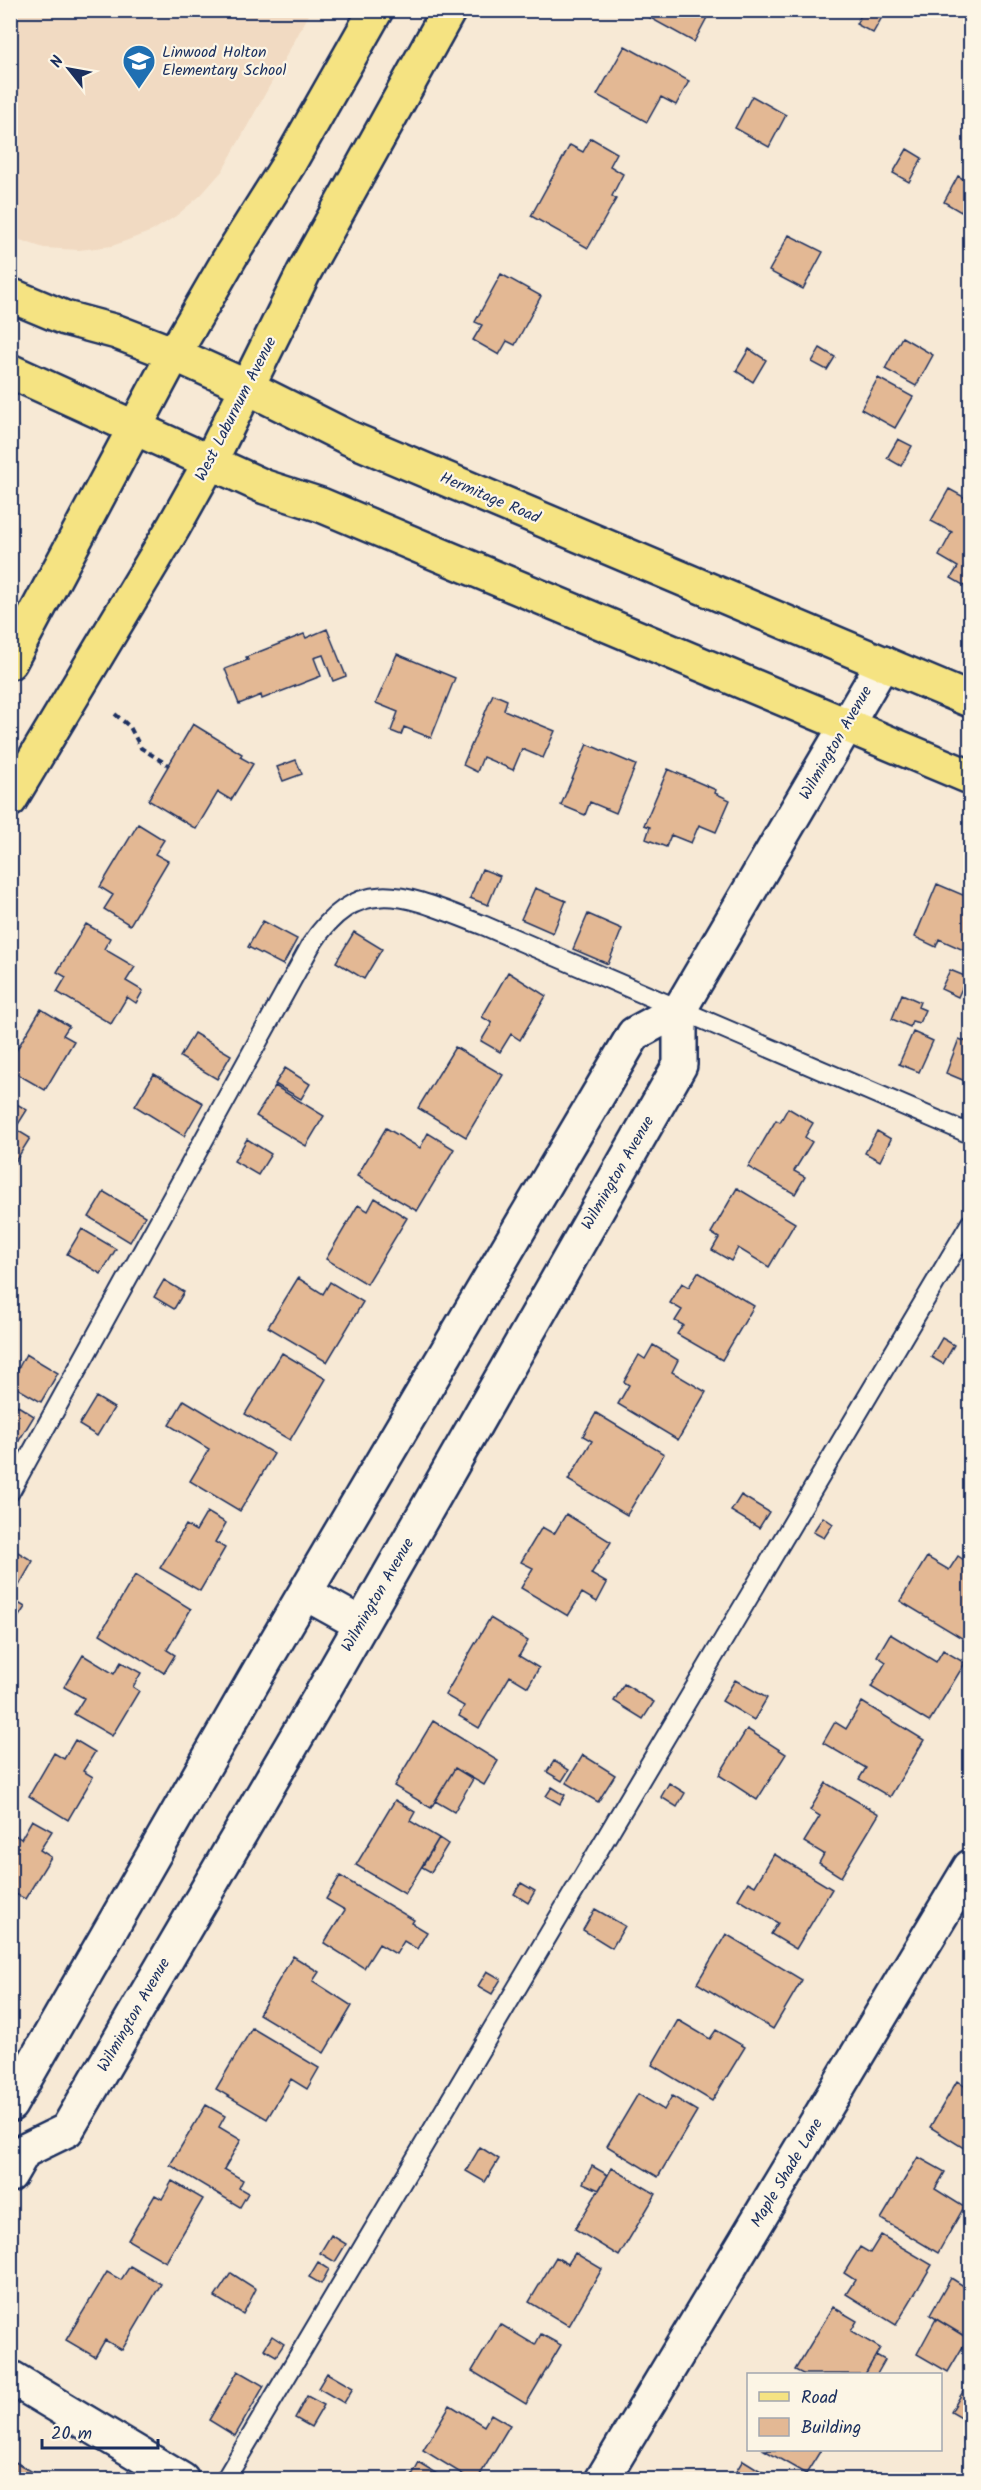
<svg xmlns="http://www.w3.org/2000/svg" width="981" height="2490" viewBox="0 0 981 2490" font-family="Kalam,sans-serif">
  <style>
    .built { fill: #f1dac2 }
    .building { fill: #e3b894; stroke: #1b2f5e; stroke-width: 1.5 }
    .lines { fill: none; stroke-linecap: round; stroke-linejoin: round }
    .lane-casing { stroke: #1b2f5e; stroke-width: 22 }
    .street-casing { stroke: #1b2f5e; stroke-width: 38 }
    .primary-casing { stroke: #1b2f5e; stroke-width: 38 }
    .path { stroke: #1b2f5e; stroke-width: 4; stroke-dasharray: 6 4.5; stroke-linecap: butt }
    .lane { stroke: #fcf5e5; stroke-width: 18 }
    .street { stroke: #fcf5e5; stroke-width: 33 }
    .primary { stroke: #f5e382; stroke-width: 33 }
    .labels { text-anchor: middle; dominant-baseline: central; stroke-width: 4.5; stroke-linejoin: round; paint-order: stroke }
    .poi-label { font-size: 16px; fill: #1b2f5e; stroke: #fcf5e5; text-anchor: start }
    .street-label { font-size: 16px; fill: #1b2f5e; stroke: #fcf5e5 }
  </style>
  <rect width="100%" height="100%" fill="#f7e9d5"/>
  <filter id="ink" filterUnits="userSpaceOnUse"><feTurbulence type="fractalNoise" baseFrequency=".0167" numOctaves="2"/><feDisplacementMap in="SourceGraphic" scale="12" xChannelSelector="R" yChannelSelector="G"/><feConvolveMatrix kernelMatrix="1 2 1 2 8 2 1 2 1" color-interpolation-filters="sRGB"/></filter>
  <g filter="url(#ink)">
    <path class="built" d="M11,10H311V11L223,170L201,195L176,216L152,231L112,246L79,250L44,248L11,237Z"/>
    <path class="building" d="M645,10H711L694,42L643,14Z
      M864,10H886L873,33L856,24Z
      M625,46L689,81L676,105L661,97L647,122L597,95Z
      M752,96L786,115L769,147L735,128Z
      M591,138L617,153L610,166L623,174L612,196L616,199L588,248L531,216L570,145L583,152Z
      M907,149L922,158L909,182L893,173Z
      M958,176L970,183V195L961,212L944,202Z
      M789,235L823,252L803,289L769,271Z
      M501,274L541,296L515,345L507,341L499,355L473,340L482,325L475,322Z
      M902,337L933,355L916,386L885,369Z
      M820,348L835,357L827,370L812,362Z
      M749,349L766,360L753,382L736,371Z
      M878,378L913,397L895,428L861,409Z
      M898,439L912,446L901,466L887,458Z
      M949,489L969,500L970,497V589L951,578L958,567L939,556L952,532L931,521Z
      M327,629L346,676L333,681L323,655L314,658L321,676L262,699L261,695L239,704L225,669L248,660L246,657L304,634L306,638Z
      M397,654L455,678L431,738L404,727L401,735L391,731L398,712L376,703Z
      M493,694L507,700L504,710L555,731L543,758L522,749L513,770L483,757L477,772L463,765Z
      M193,724L242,754L240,757L253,764L231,800L218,792L196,829L148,800Z
      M587,744L636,765L616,813L590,802L585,815L561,805Z
      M296,760L302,774L283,781L277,767Z
      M668,769L716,790L715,793L730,800L716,832L699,825L691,843L671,835L666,847L646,839L650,827L644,825Z
      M138,824L164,840L155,854L168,861L130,925L104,909L113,895L100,887Z
      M482,869L500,876L488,905L470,898Z
      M937,884L970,898V946L968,952L939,939L936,947L915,937Z
      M535,888L566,901L553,933L521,919Z
      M588,914L622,929L608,964L573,949Z
      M263,921L297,939L283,965L248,947Z
      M86,924L110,938L104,949L135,967L126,981L143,991L136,1003L127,997L111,1024L57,992L66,977L57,972Z
      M354,932L382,949L364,979L336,962Z
      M950,970L967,977L958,997L941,989Z
      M508,972L546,996L520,1040L511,1034L500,1052L481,1041L492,1023L482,1017Z
      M902,994L920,1002L918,1007L925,1010L919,1023L912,1021L910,1027L892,1019Z
      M41,1009L69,1026L63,1035L74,1041L45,1090L10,1070V1061Z
      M913,1032L933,1041L919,1072L899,1064Z
      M194,1033L231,1055L217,1079L180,1057Z
      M959,1039L970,1043V1083L946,1073Z
      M455,1047L503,1075L466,1137L418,1108Z
      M285,1068L310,1084L301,1099L275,1084Z
      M154,1074L203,1103L184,1136L135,1106Z
      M275,1086L324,1116L306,1146L256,1116Z
      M10,1100L27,1110L15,1129L30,1138L10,1170Z
      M788,1108L813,1123L805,1137L812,1142L794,1171L805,1177L795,1194L748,1167L776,1120L780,1122Z
      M386,1128L420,1148L428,1133L454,1149L417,1211L357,1176Z
      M877,1131L891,1139L880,1161L865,1153Z
      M247,1139L271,1154L258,1175L234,1161Z
      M737,1188L795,1223L769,1267L738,1248L731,1261L712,1250L719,1238L711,1233Z
      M104,1192L145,1216L130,1242L89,1217Z
      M375,1198L407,1218L367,1284L326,1259L358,1205L368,1211Z
      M82,1229L116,1249L101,1274L67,1254Z
      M698,1272L754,1306L722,1360L677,1334L683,1325L675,1321L682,1310L670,1303L682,1283L689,1287Z
      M298,1278L323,1294L330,1282L363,1302L327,1362L268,1327Z
      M164,1280L184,1292L174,1309L154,1297Z
      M970,1320V1340L961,1335Z
      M942,1338L954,1345L943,1364L931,1357Z
      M653,1345L678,1360L672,1372L706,1392L678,1440L618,1404L629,1385L624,1382L639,1355L645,1359Z
      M282,1353L326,1379L290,1440L245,1414Z
      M26,1354L58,1373L41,1402L10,1384Z
      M96,1397L114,1408L97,1436L79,1425Z
      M184,1400L274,1454L240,1511L190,1481L209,1449L169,1425Z
      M10,1401L34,1416L17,1444L10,1441Z
      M596,1413L664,1454L627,1515L568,1480L592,1441L583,1436Z
      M741,1495L769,1512L759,1528L731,1511Z
      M207,1512L226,1523L215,1542L225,1548L200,1591L160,1568L186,1525L196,1531Z
      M566,1514L611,1542L591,1574L607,1583L597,1602L582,1593L568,1616L521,1588L533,1568L521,1562L542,1527L554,1534Z
      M823,1517L833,1524L824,1538L813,1532Z
      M11,1548L33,1561L13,1596L10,1595Z
      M958,1556L970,1564V1643L900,1601L927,1557L949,1570Z
      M135,1575L191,1609L167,1650L175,1655L164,1673L100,1634Z
      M10,1598L25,1607L10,1630Z
      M490,1618L528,1641L519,1656L539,1668L528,1687L510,1676L479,1728L459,1716L464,1706L445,1695Z
      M890,1634L936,1662L943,1650L965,1663L929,1722L871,1687L886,1662L877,1656Z
      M83,1655L114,1674L121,1662L141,1673L133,1687L139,1691L112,1736L74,1714L84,1698L64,1687Z
      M735,1680L767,1698L754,1720L722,1701Z
      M624,1684L654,1702L643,1719L614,1701Z
      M862,1702L924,1740L890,1797L859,1779L866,1768L823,1743L835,1722L846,1729Z
      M433,1721L498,1761L484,1785L455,1768L431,1808L394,1786Z
      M747,1729L786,1754L757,1800L719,1775Z
      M75,1740L95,1752L83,1771L93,1777L68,1820L29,1796L54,1753L64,1759Z
      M583,1755L615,1775L598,1802L566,1783Z
      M554,1761L569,1770L562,1781L547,1772Z
      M455,1768L473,1779L454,1812L435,1801Z
      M669,1783L685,1793L677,1807L661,1797Z
      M826,1783L879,1814L841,1877L819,1863L824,1854L804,1842L820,1816L810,1810Z
      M552,1787L565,1795L560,1804L546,1796Z
      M395,1800L415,1812L410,1821L439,1838L405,1894L356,1865Z
      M32,1820L52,1831L40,1850L51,1857L25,1899L10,1891V1835L12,1833L21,1839Z
      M439,1838L448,1844L431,1872L422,1867Z
      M774,1854L832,1889L796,1949L771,1934L778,1923L738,1899L748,1882L755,1886Z
      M340,1876L414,1920L412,1923L427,1932L417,1949L404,1941L396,1954L379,1944L364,1968L324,1943L345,1910L326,1899Z
      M521,1883L535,1891L528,1903L514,1894Z
      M595,1909L625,1926L612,1948L583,1930Z
      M726,1934L802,1980L773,2029L697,1983Z
      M293,1956L319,1972L313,1981L352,2006L324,2053L259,2014Z
      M487,1971L501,1979L492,1994L478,1986Z
      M678,2020L710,2039L716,2030L745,2047L712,2101L652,2065Z
      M252,2028L319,2068L307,2089L291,2079L267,2119L216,2089Z
      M957,2081L970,2090V2152L930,2127Z
      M638,2094L664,2110L672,2096L697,2111L658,2177L607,2146Z
      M206,2105L225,2116L219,2127L241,2140L224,2169L243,2180L239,2188L248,2193L240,2207L170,2165Z
      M480,2147L499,2159L485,2182L466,2171Z
      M918,2157L945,2172L935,2189L964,2207L938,2253L881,2219Z
      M592,2166L608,2175L599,2190L583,2183Z
      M612,2168L656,2194L619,2256L575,2229Z
      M172,2181L203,2199L166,2262L128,2240L155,2195L162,2199Z
      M331,2235L346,2244L335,2262L320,2253Z
      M881,2235L932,2265L896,2325L846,2294L855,2280L844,2273L860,2247L870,2253Z
      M575,2253L602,2269L569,2326L529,2302L556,2257L568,2264Z
      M318,2262L329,2269L321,2284L309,2277Z
      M130,2266L161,2284L122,2350L105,2340L95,2357L66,2340L107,2272L121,2280Z
      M231,2273L256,2289L243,2314L215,2297Z
      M951,2278L970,2290V2340L930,2315Z
      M833,2307L857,2321L851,2331L880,2348L865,2374H803L795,2370Z
      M936,2319L968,2338L948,2372L917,2354Z
      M500,2324L535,2345L541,2334L561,2345L526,2404L472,2371Z
      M272,2336L284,2344L276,2356L264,2349Z
      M876,2355L885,2360L877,2374H869L866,2373Z
      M238,2371L264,2386L235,2436L209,2420Z
      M327,2373L353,2388L344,2403L318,2388Z
      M968,2383L970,2384V2423L951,2412Z
      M307,2396L324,2405L311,2427L295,2418Z
      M450,2405L484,2426L491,2414L510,2425L477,2480H472L423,2450Z
      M764,2450H821L806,2474Z
      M10,2459L40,2476L38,2480H10Z
      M743,2460L769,2476L766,2480H731Z
      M419,2463L447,2480H410Z"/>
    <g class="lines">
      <g class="lane-casing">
        <path id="lane" d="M10,1492L311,945C361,867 415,900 485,926L970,1134
          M225,2480L970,1224"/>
      </g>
      <g class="street-casing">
        <path id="street" d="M305,1593L361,1624
          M10,2105L266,1659L634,1034L680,1009
          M10,2175L24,2151L67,2130L321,1695L680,1065V1009L883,663
          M10,2377L182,2480
          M602,2480L970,1867"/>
      </g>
      <g class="primary-casing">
        <path id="primary" d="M10,295L65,318L117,332L174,354L247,387L349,438L970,700
          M10,371L265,487L321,505L970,777
          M10,662L174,354L232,254L288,165L376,10
          M10,800L173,528L210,462L304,272L449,10"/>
      </g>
      <path class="path" d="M115,714L130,727L141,748L168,765"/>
      <use href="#lane" class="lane"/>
      <use href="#street" class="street"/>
      <use href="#primary" class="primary"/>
    </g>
  </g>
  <defs>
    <g id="school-pin" transform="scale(1.725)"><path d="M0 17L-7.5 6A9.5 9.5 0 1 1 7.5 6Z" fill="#1f6fb2" stroke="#fcf5e5"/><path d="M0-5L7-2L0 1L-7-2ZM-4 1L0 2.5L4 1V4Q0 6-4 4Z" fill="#fff"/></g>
  </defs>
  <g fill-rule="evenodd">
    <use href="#school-pin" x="139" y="61"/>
  </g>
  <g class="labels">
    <g class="poi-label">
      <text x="162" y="52">Linwood Holton<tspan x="162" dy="18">Elementary School</tspan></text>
    </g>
    <g class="street-label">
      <text transform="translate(236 409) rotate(-63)">West Laburnum Avenue</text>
      <text transform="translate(490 498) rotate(23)">Hermitage Road</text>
      <text transform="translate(836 743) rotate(-60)">Wilmington Avenue</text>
      <text transform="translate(618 1173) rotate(-60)">Wilmington Avenue</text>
      <text transform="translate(378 1595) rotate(-60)">Wilmington Avenue</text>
      <text transform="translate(134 2015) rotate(-60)">Wilmington Avenue</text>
      <text transform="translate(787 2173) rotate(-59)">Maple Shade Lane</text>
    </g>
  </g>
  <rect width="981" height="2490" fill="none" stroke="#fcf5e5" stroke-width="36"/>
  <rect x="18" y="18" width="945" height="2454" fill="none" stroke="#1b2f5e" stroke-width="2" filter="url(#ink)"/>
  <rect x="747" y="2373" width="195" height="78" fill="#fcf5e5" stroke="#a2a6af" stroke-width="1.5"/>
  <rect x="759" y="2392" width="30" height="9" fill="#f5e382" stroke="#a2a6af" stroke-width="1.5"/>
  <text x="801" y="2403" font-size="18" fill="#1b2f5e">Road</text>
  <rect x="759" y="2418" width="30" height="18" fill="#e3b894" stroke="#a2a6af" stroke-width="1.5"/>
  <text x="801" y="2433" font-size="18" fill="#1b2f5e">Building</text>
  <g transform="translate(69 69) rotate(301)" stroke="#fcf5e5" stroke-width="4.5" paint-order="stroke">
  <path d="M0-4.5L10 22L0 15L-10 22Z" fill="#1b2f5e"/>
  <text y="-9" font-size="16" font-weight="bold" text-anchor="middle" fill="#1b2f5e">N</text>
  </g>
  <path d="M42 2439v9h116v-9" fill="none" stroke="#1b2f5e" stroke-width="3"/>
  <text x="51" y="2439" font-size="18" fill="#1b2f5e" stroke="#fcf5e5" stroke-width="4.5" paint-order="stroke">20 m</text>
</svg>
